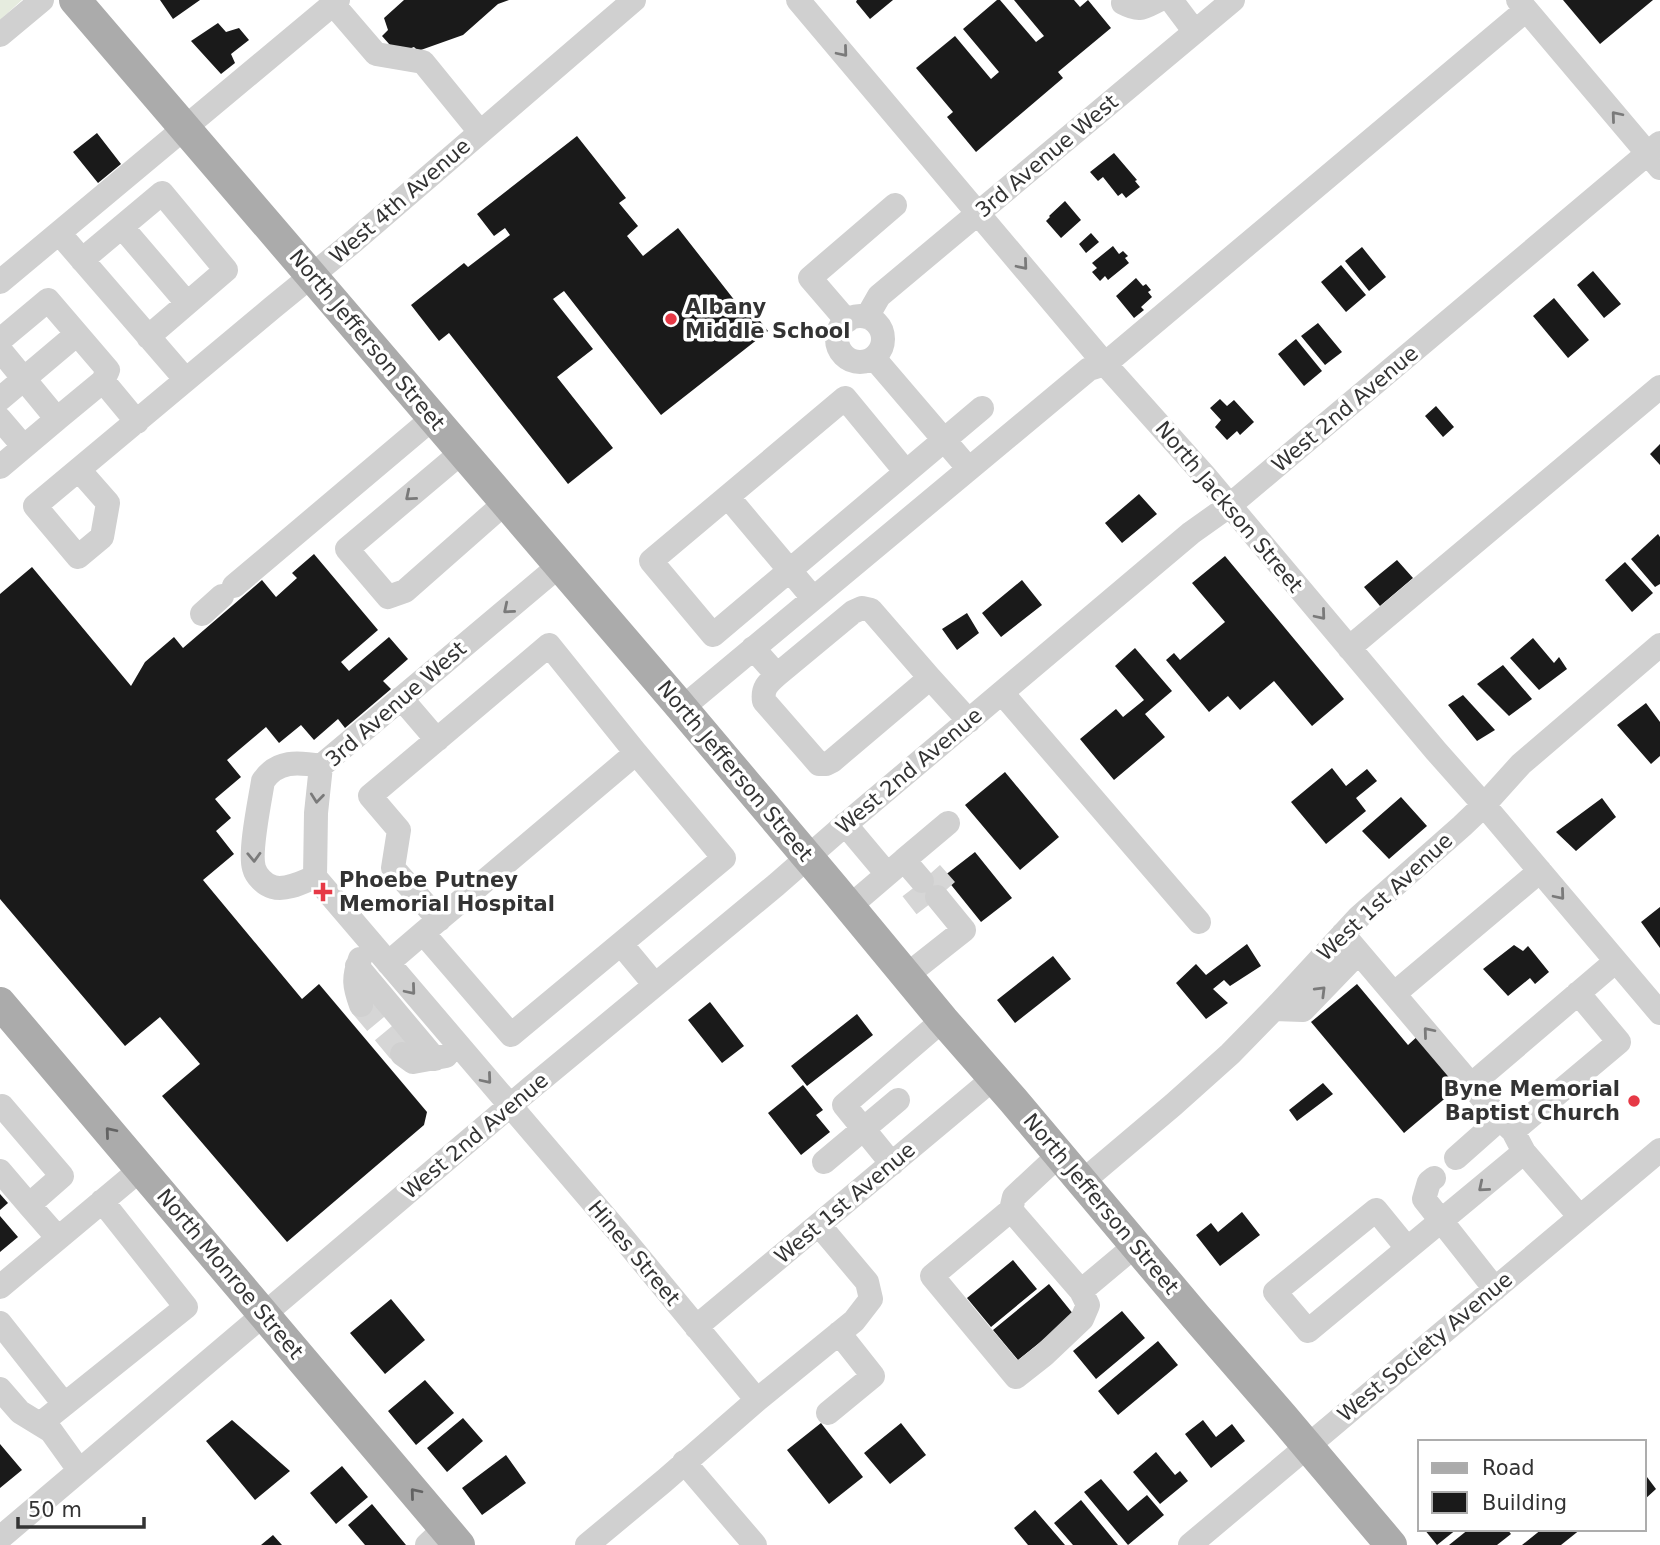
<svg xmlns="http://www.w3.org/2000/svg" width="1660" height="1545" viewBox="0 0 1660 1545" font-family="'DejaVu Sans',sans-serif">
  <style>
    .green { fill: #e6ecdf }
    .building { fill: #1a1a1a }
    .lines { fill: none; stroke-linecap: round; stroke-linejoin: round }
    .minor-tunnel { stroke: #d6d6d6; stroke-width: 24; stroke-dasharray: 24 12; stroke-linecap: butt }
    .minor { stroke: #d0d0d0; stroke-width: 24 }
    .major { stroke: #ababab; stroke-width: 32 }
    .oneway { stroke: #7a7a7a }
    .oneway2 { stroke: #636363 }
    .poi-dot { fill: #e63946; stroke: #fff; stroke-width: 2.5 }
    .labels { text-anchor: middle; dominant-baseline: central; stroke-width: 7; stroke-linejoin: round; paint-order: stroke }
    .street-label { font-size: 21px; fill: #333; stroke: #fff }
    .poi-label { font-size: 21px; font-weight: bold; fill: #333; stroke: #fff; text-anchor: start }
  </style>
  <rect width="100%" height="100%" fill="#fff"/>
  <path class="green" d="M0,0H22L0,20Z"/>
  <path class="building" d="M160,0H200L173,19Z
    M404,0H509L498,4L463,35L418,51L414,47L397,53L382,36L388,30L384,18Z
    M857,0H893L870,19L856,2Z
    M997,0H1000L1036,42L1044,36L1014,0H1074L1080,7L1088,0L1111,28L1058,72L1063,78L976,152L947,117L953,112L916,68L955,36L991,79L999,72L963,29Z
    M1563,0H1653L1600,44Z
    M218,23L226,32L239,28L249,40L231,54L235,63L221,74L191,41Z
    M97,133L121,164L98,183L73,152Z
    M577,136L626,198L619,203L638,226L627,236L643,256L678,228L739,306L745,302L768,331L661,415L564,291L553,299L593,349L557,377L613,448L568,484L449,333L439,341L411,305L464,263L468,267L510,235L505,228L494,236L477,214Z
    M1114,153L1137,180L1135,181L1140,187L1126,198L1122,193L1118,196L1103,177L1098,181L1090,172Z
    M1065,201L1081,220L1061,238L1046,221L1050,217L1049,216Z
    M1091,233L1099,242L1086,253L1079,244Z
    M1113,246L1119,254L1123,251L1128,256L1125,258L1129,263L1108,280L1105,276L1100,281L1092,272L1097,268L1092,263Z
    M1362,247L1386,277L1369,291L1345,261Z
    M1341,265L1366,295L1346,312L1321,282Z
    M1593,271L1621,304L1604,318L1577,285Z
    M1136,278L1143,286L1146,284L1151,290L1148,292L1152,297L1141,307L1144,310L1134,318L1116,296Z
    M1554,298L1589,340L1568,358L1533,316Z
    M1318,323L1342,352L1325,365L1301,336Z
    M1296,339L1322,371L1304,386L1278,354Z
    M1220,399L1227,406L1234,400L1254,422L1240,435L1237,431L1227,440L1215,427L1221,420L1210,408Z
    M1436,406L1454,427L1443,437L1425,416Z
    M1660,444V465L1650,454Z
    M1139,494L1157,514L1122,543L1105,523Z
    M1658,534L1660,537V584L1655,587L1631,559Z
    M314,554L378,630L341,662L349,671L389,637L408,659L383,681L391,689L345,728L338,719L314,740L301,725L279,743L266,727L227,760L241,777L215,799L231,818L216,831L234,854L203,880L302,999L319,984L427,1112L424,1125L287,1242L162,1096L200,1064L160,1017L125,1046L0,899V594L32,567L131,686L145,662L174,637L183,648L262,580L276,597L297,578L292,573Z
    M1225,556L1344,699L1312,726L1274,681L1240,710L1228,696L1209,712L1166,660L1174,653L1180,660L1225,622L1192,583Z
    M1397,560L1413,578L1380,606L1364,587Z
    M1625,562L1653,593L1632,612L1605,580Z
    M1022,580L1042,605L1001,637L982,613Z
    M967,613L979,633L957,650L942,629Z
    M1533,638L1554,663L1559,657L1567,669L1539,690L1510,658Z
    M1135,648L1172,691L1145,714L1165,737L1114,780L1080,739L1116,709L1123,717L1144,700L1115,666Z
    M1503,665L1532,699L1509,716L1477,684Z
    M1463,695L1495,730L1477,741L1448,705Z
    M1646,703L1660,722V756L1651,764L1617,725Z
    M1332,768L1346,786L1367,769L1377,781L1356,798L1366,811L1326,844L1291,802Z
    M1005,772L1059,837L1020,870L965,805Z
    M1401,797L1427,826L1389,859L1362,831Z
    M1602,798L1616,817L1576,851L1556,832Z
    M975,852L1012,898L981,922L944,876Z
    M1660,907V948L1641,922Z
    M1247,944L1261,966L1230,986L1224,980L1213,989L1228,1003L1206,1019L1176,983L1196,964L1206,975Z
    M1514,945L1523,951L1528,946L1549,972L1535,984L1530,978L1508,996L1483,969Z
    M1053,956L1071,979L1015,1023L997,1000Z
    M1357,984L1408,1045L1420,1034L1462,1084L1404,1133L1311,1022Z
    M710,1002L744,1046L722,1063L688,1020Z
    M857,1014L873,1035L807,1086L791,1066Z
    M1323,1083L1333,1094L1297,1121L1289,1110Z
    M803,1085L823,1110L816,1115L830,1132L801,1155L768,1113Z
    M0,1194L8,1203L0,1210Z
    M1242,1212L1260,1235L1220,1266L1196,1235L1211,1223L1218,1232Z
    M0,1216L18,1237L0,1252Z
    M1013,1260L1037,1289L991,1327L967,1298Z
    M1049,1284L1074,1315L1018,1360L993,1330Z
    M391,1299L425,1340L385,1374L350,1333Z
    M1122,1311L1145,1338L1096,1379L1073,1351Z
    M1158,1341L1178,1365L1118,1415L1098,1391Z
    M425,1380L454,1413L416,1445L388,1411Z
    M463,1418L483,1441L447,1472L427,1448Z
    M232,1420L290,1471L255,1500L206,1441Z
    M1203,1420L1216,1437L1232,1424L1245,1441L1211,1468L1185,1434Z
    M821,1423L863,1477L829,1504L787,1450Z
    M901,1423L926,1455L890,1484L864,1453Z
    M0,1444L22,1470L0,1488Z
    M1156,1452L1175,1475L1180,1471L1188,1481L1160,1504L1133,1472Z
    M506,1455L526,1483L482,1515L462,1488Z
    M342,1466L368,1497L336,1524L310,1493Z
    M1644,1473L1656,1489L1644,1500Z
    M1101,1479L1128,1511L1147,1495L1164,1515L1128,1545L1084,1492Z
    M1081,1500L1118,1545H1073L1054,1523Z
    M372,1504L406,1545H365L348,1525Z
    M1035,1510L1065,1545H1028L1014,1528Z
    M1424,1529H1457L1437,1545Z
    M1469,1529H1507L1511,1534L1497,1545H1449Z
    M1542,1529H1581L1561,1545H1522Z
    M273,1535L282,1545H261Z"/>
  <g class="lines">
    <path class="minor-tunnel" d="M931,873L946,890
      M912,889L926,907
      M361,1005L402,1054"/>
    <path class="minor" d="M798,0L1105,364L1205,476L1436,751L1484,805L1660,1013
      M1171,0L1195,32
      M1518,0L1660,168
      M1123,3C1140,12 1143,8 1159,0
      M333,4L376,54L423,62L480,132
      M0,35L42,0
      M122,227L187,303
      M59,233L186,380
      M82,260L162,193L226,270L148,337
      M0,282L338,0
      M837 339a23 23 0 1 1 46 0a23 23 0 1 1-46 0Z
      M867,317L879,296L1233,0
      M847,321L810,278L895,205
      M0,340L48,300L108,370L103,381L137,422
      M0,350L57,419L0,467
      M874,358L969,469
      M0,399L77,334
      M0,419L24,447
      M57,419L103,381
      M462,452L347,549L388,597L405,591L506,502
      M79,470L108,503L102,537L78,557L35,506L272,308L354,241L634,0
      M906,472L845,398L651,561L713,635L982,408
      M728,497L813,598
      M560,565L321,766L316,813L315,877L619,1233L757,1400
      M234,586L433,418
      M202,614L222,596
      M753,648L777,675L853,612L862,608L871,610L930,678L832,761L826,764H819L764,701C762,688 768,683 777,675
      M1349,648L1660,387
      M930,678L969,721
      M1002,693L1199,922
      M401,698L437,740
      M682,708L1089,369L1105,364L1526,10
      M845,824L887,874
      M904,860L948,823
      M315,877C303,882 286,891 273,887C265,885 256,876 254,868C249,852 260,800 263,781C277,760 298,762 321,766
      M849,907L904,860L922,881
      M439,920L393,868L399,830L370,796L549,645L636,753
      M1343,934L1500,1119L1513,1131L1524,1152L1580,1217
      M621,944L655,985
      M360,959C353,978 354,986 361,1005
      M388,963L423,933L636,753L724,858L511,1035L423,933
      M357,966L435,1059
      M907,975L964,930L937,897
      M1395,993L1540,871
      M1274,1009L1303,1010L1358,953
      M402,1054L413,1062L446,1056
      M1472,1084L1616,961
      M0,1108L2,1106L62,1176L29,1205L58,1238
      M1513,1131L1619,1042L1578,993
      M1059,1155L1014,1197L1011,1210L1081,1291L1136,1245
      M1456,1158L1500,1119
      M824,1162L898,1100
      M892,1164L844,1105L943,1020
      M0,1171L29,1205
      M1434,1178L1429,1182L1424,1199L1495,1289
      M1082,1182L1173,1105L1230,1054L1274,1009L1359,917L1462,826L1484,805L1521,764L1660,645
      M1011,1210L932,1276L1016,1377L1044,1355L1082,1319L1088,1305L1081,1291
      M1407,1248L1376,1210L1275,1292L1308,1331L1524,1152
      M0,1287L141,1169
      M0,1323L64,1404
      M696,1327L994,1078
      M0,1389L20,1412L51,1431L79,1470
      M828,1413L873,1376L839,1333
      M40,1424L186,1307L102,1201
      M684,1462L755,1545
      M0,1538L532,1087L776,885L840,829L1191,533L1229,506L1660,143
      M427,1545L445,1528
      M587,1545L664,1481L757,1400L854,1321L871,1299L867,1282L819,1225
      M1190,1545L1660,1150"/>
    <path class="major" d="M75,0L676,701L833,887L943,1020L1013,1100L1196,1317L1282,1416L1391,1545
      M0,1003L459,1545"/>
  </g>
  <defs><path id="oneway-chevron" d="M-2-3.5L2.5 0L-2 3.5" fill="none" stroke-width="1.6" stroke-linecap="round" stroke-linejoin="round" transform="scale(1.75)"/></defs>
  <g class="oneway">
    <use href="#oneway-chevron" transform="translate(843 52) rotate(50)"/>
    <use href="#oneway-chevron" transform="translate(1616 116) rotate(-130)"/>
    <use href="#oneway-chevron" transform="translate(1023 265) rotate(50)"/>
    <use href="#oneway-chevron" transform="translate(410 496) rotate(140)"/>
    <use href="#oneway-chevron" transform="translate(508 609) rotate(140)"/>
    <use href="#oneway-chevron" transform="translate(1321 615) rotate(50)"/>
    <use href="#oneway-chevron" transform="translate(317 798) rotate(96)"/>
    <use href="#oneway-chevron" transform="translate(254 857) rotate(88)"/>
    <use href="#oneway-chevron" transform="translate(1560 895) rotate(50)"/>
    <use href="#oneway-chevron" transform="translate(411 990) rotate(50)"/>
    <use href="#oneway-chevron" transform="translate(1321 991) rotate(-45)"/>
    <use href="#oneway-chevron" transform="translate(1428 1032) rotate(-130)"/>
    <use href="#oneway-chevron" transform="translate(487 1079) rotate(50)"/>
    <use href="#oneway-chevron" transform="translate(1483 1187) rotate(140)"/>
  </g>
  <g class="oneway2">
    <use href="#oneway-chevron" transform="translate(110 1132) rotate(-130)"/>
    <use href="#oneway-chevron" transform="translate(415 1493) rotate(-130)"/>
  </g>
  <g class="poi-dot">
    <circle cx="671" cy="319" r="7"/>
    <path d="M319.5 881.5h7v7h7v7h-7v7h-7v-7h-7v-7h7z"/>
    <circle cx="1634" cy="1101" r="7"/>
  </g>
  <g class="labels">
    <g class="street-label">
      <text transform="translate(1047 156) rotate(-40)">3rd Avenue West</text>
      <text transform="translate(400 201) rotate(-41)">West 4th Avenue</text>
      <text transform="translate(367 340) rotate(50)">North Jefferson Street</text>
      <text transform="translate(1345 409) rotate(-40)">West 2nd Avenue</text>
      <text transform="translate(1229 507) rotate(50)">North Jackson Street</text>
      <text transform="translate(396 704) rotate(-41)">3rd Avenue West</text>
      <text transform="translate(735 771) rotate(50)">North Jefferson Street</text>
      <text transform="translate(909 771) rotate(-40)">West 2nd Avenue</text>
      <text transform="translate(1385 897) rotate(-43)">West 1st Avenue</text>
      <text transform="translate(475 1136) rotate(-40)">West 2nd Avenue</text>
      <text transform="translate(845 1203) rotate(-40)">West 1st Avenue</text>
      <text transform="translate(1101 1204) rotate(50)">North Jefferson Street</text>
      <text transform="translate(634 1253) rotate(50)">Hines Street</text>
      <text transform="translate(230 1274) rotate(50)">North Monroe Street</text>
      <text transform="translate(1425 1347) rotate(-40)">West Society Avenue</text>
    </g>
    <g class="poi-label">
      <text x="685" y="307">Albany<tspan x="685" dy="24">Middle School</tspan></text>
      <text x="339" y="880">Phoebe Putney<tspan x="339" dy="24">Memorial Hospital</tspan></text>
      <text x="1620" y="1089" text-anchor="end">Byne Memorial<tspan x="1620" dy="24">Baptist Church</tspan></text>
    </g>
  </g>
  <rect x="1418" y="1440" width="228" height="91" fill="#ffffff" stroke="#adadad" stroke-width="2"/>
  <rect x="1432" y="1463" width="35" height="10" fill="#ababab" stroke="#adadad" stroke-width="2"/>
  <text x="1482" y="1475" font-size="21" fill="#333333">Road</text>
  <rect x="1432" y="1492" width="35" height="21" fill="#1a1a1a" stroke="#adadad" stroke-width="2"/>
  <text x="1482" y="1510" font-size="21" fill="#333333">Building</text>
  <path d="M18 1517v10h126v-10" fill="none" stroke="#333333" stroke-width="3.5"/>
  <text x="28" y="1517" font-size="21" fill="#333333" stroke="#ffffff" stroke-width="5" paint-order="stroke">50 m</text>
</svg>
